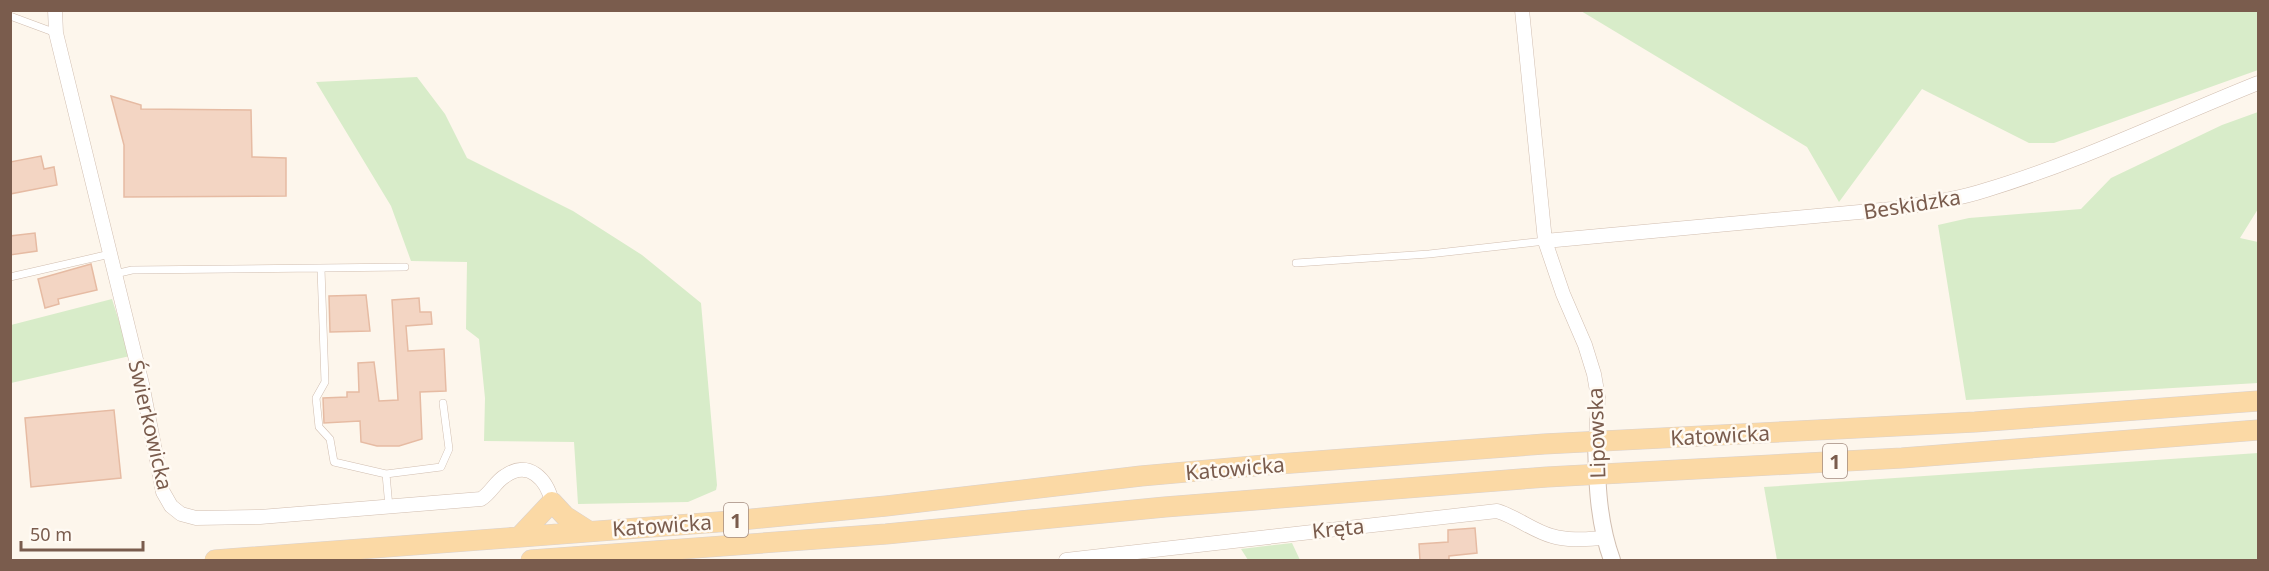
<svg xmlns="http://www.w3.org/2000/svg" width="2269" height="571" viewBox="0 0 2269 571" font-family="'Noto Sans',sans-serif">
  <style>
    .green { fill: #d8ecc9 }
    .building { fill: #f3d5c3; stroke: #e6bba3; stroke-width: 1.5 }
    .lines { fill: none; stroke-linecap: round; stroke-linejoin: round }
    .service-casing { stroke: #d1beb0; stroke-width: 8 }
    .minor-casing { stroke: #d1beb0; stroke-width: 15 }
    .tertiary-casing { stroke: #d1beb0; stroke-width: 18 }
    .primary-casing { stroke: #dad1cd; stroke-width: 21 }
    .service { stroke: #fff; stroke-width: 7 }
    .minor { stroke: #fff; stroke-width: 14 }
    .tertiary { stroke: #fff; stroke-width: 16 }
    .primary { stroke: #fbd9a5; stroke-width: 20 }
    .labels { text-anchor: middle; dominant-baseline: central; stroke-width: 5; stroke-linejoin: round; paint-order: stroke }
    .shield { fill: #fffaf3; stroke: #a28b7f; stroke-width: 1.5 }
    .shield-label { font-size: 20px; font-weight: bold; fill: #7a5c4d }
    .street-label { font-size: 21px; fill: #7a5c4d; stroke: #fffaf3 }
  </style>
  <rect width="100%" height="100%" fill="#fdf6ec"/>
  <path class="green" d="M1581,11H2258V70L2054,143H2029L1922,89L1839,202L1807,147Z
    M417,77L445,114L467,158L573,211L642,255L701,303L717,485L716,490L688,502L578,504L574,442L484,441L485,398L479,339L466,329L467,262L411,261L391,206L316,82Z
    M2258,112V209L2240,238L2258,242V383L1966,400L1938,225L1969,218L2081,209L2111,178L2222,125Z
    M112,299L130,356L11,383V325Z
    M2258,453V560H1777L1764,487Z
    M1292,543L1300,560H1248L1241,549Z"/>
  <path class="building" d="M111,96L141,105V109L251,110L252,157L286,158V196L124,197V145Z
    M41,156L44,169L54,167L57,185L10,194V162Z
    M35,233L37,251L10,255V236Z
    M91,264L97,290L58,299L59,304L45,308L38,279Z
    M366,295L370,331L330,332L329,296Z
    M419,298L420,312H431L432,324L406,326L408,351L444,349L446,391L420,392L422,439L399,446H377L361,442L360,421L324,423L323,398L347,397V392H359L358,363L374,362L379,401L398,400L392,300Z
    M114,410L121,478L31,487L25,418Z
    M1475,528L1477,553L1449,556V561H1420L1419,544L1448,542V530Z"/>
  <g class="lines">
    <g class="service-casing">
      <path id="service" d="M10,16L56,33
        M1296,263L1429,254L1545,241
        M321,269L325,382L316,398L319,427L330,439L334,462L386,474L389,507
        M115,274L132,270L405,267
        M10,277L110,254
        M386,474L441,467L449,449L443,403"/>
    </g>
    <g class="minor-casing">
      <path id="minor" d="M55,10L56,33L142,384L163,492L171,506L181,514L196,518L260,517L481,499C491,493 495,482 505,476C529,459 547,480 552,502
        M1522,10L1545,241L1563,294L1585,345L1594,374L1598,397L1596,441
        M1545,241L1892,209C1923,204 1955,200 1986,190C2079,162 2168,119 2258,83
        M1066,560L1497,511C1517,517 1533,531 1552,536C1569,541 1587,539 1604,538"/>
    </g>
    <g class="tertiary-casing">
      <path id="tertiary" d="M1596,441C1597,482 1598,522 1612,560"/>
    </g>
    <g class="primary-casing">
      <path id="primary" d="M520,536L552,502L565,516L587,530
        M215,560L731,521L886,506L1141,476L1265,465L1544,444L1975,422L2258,401
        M531,560L886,534L1165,507L1547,477L1902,458L2258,430"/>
    </g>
    <use href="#service" class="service"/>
    <use href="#minor" class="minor"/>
    <use href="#tertiary" class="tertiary"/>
    <use href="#primary" class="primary"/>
  </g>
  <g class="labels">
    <g class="shield">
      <rect x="1823" y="444" width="24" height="34" rx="4.5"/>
      <rect x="724" y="503" width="24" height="34" rx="4.5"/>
    </g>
    <g class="shield-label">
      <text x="1835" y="461">1</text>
      <text x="736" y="520">1</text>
    </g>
    <g class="street-label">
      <text transform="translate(1912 204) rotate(-9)">Beskidzka</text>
      <text transform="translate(151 425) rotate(77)">Świerkowicka</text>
      <text transform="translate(1596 433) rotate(-92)">Lipowska</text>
      <text transform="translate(1720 435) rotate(-3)">Katowicka</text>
      <text transform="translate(1235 468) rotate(-5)">Katowicka</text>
      <text transform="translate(662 525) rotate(-4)">Katowicka</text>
      <text transform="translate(1338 528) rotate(-6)">Kręta</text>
    </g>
  </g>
  <rect width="2269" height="571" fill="none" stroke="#7a5c4d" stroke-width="24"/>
  <path d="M21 541v9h122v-9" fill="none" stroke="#7a5c4d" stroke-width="3"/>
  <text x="30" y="541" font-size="18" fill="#7a5c4d" stroke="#fffaf3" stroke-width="4.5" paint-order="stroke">50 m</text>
</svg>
